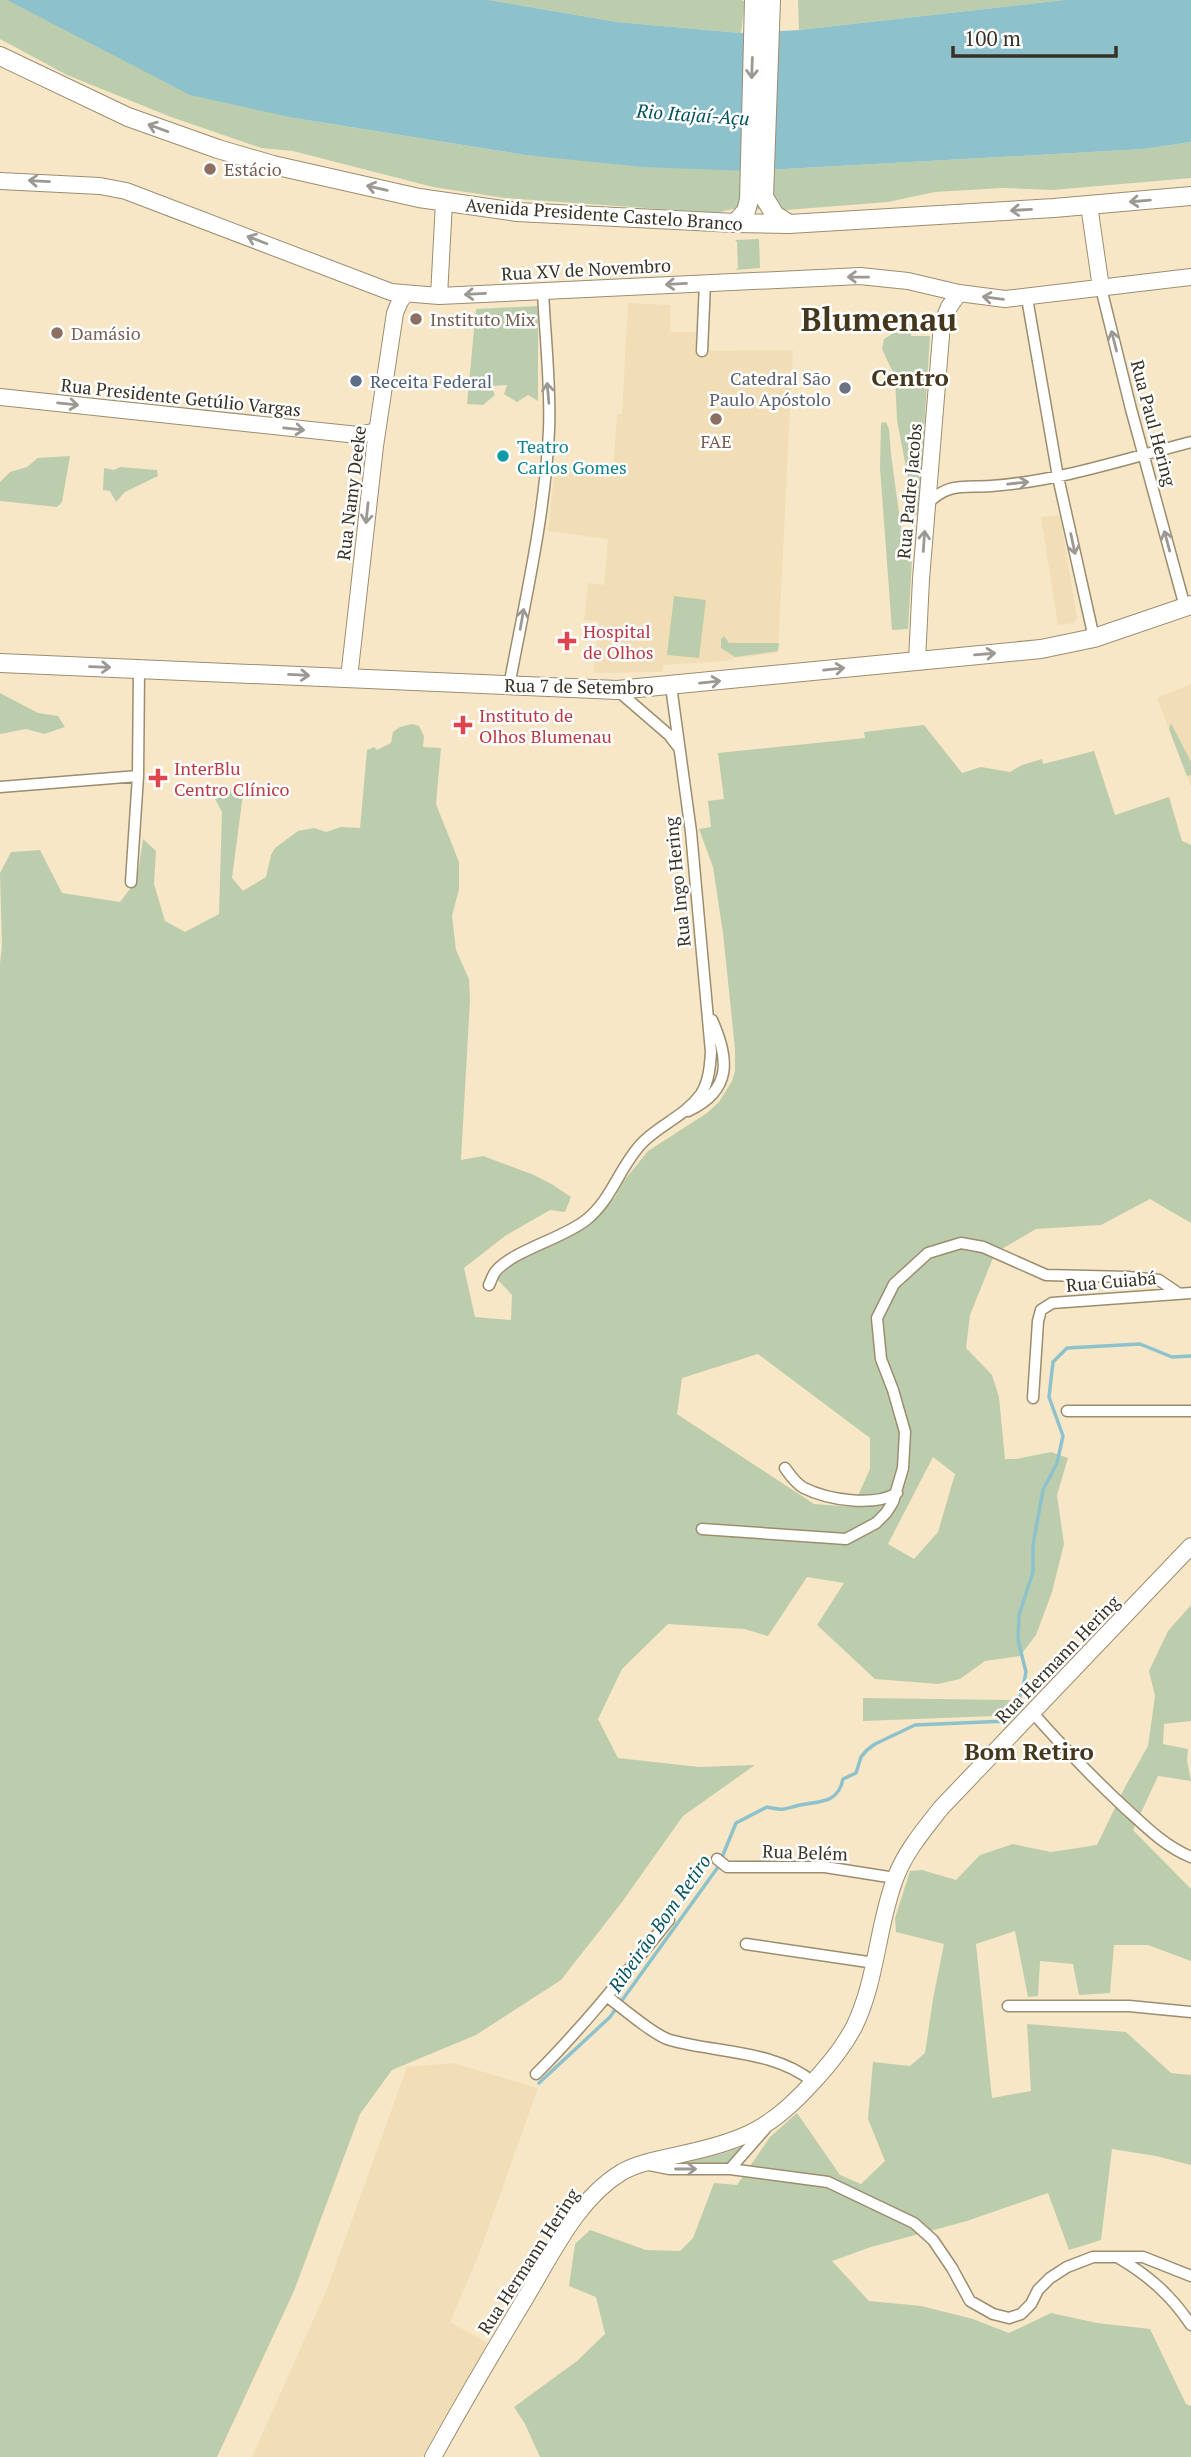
<svg xmlns="http://www.w3.org/2000/svg" width="1191" height="2457" viewBox="0 0 1191 2457" font-family="'PT Serif',serif">
  <style>
    .built { fill: #f1deb7 }
    .green { fill: #bccdad; fill-rule: evenodd }
    .water { fill: #8dc2cc }
    .lines { fill: none; stroke-linecap: round; stroke-linejoin: round }
    .stream { stroke: #8dc2cc; stroke-width: 3.5 }
    .street-casing { stroke: #9b8d6f; stroke-width: 13 }
    .secondary-casing { stroke: #9b8d6f; stroke-width: 18 }
    .primary-casing { stroke: #9b8d6f; stroke-width: 20 }
    .street { stroke: #fff; stroke-width: 10 }
    .secondary { stroke: #fff; stroke-width: 16 }
    .primary { stroke: #fff; stroke-width: 18 }
    .oneway { stroke: #9c9892 }
    .education-dot { fill: #8d6e63; stroke: #fff; stroke-width: 2.5 }
    .service-dot { fill: #5c6f8a; stroke: #fff; stroke-width: 2.5 }
    .worship-dot { fill: #6b7280; stroke: #fff; stroke-width: 2.5 }
    .culture-dot { fill: #0f9aa8; stroke: #fff; stroke-width: 2.5 }
    .health-dot { fill: #e0444e; stroke: #fff; stroke-width: 2.5 }
    .labels { text-anchor: middle; dominant-baseline: central; stroke-width: 5; stroke-linejoin: round; paint-order: stroke }
    .education-label { font-size: 18px; fill: #785e54; stroke: #fff; text-anchor: start }
    .street-label { font-size: 18px; fill: #383225; stroke: #fff }
    .worship-label { font-size: 18px; fill: #5b616d; stroke: #fff; text-anchor: end }
    .service-label { font-size: 18px; fill: #4e5e75; stroke: #fff; text-anchor: start }
    .culture-label { font-size: 18px; fill: #0d838f; stroke: #fff; text-anchor: start }
    .health-label { font-size: 18px; fill: #be3a42; stroke: #fff; text-anchor: start }
    .water-label { font-size: 19px; font-style: italic; fill: #01545e; stroke: #fff }
    .district-label { font-size: 24px; font-weight: bold; fill: #44371c; stroke: #fff }
    .town-label { font-size: 32px; font-weight: bold; fill: #44371c; stroke: #fff }
  </style>
  <rect width="100%" height="100%" fill="#f7e7c7"/>
  <path class="built" d="M628,303L670,305V332H698V351L793,350L778,653L735,658L726,661L663,665L662,672L593,673L599,622L584,620L588,583L604,585L608,539L548,531L555,467L613,470L617,414H622Z
    M1060,515L1077,618L1073,623L1058,625L1041,517Z
    M1191,684V787L1157,698Z
    M453,2063L538,2088L479,2254L450,2322L491,2345L422,2457H252L327,2289L407,2067Z"/>
  <path class="green" d="M0,0H7L92,42L294,118L525,155L749,171L1144,149L1191,142V178L1052,190L1003,188L935,192L888,202L786,210L732,209L717,213L505,198L433,187L293,151L261,148L171,117L67,75L0,39Z
    M489,0H742L745,2L741,33L617,22Z
    M798,0H1064L799,30Z
    M759,239L760,268L735,270L738,268L737,242L735,240Z
    M538,306V401L528,395L517,402L504,394L507,385L491,386L495,395L483,405L467,404L476,309Z
    M900,323H912L911,336H930L919,508L918,514L915,515L897,420L895,377L882,349L884,339L892,334Z
    M886,422L889,429L891,454L902,535L913,543L908,629L892,630L880,468L881,423Z
    M70,456L62,502L57,507L0,501V482L10,472L27,467L38,458Z
    M120,467L157,470L158,476L125,492L116,502L110,491L103,490L104,468L114,470Z
    M674,596L706,600L699,658L667,655Z
    M724,636L729,643H779L778,651L735,657L721,648V639Z
    M0,693L38,713L58,716L65,727L44,734L26,729L0,734Z
    M1171,723L1191,762V775L1187,776L1169,729Z
    M412,724L419,726L424,736L423,747L441,748L436,804L459,862V889L452,916L456,950L469,979L470,1000L461,1160L483,1156L534,1175L553,1185L571,1197L565,1212L550,1210L505,1236L464,1268L475,1317L511,1320L512,1295L497,1279L513,1264L590,1225L615,1197L623,1182L648,1151L707,1113L719,1102L732,1081L735,1071V1049L723,933L713,867L699,829L711,827L708,801L724,799L718,753L865,738L864,732L924,725L962,773L981,767L1010,772L1022,765L1042,759L1043,764L1094,751L1115,815L1169,797L1182,841L1191,845V1223L1150,1199L1101,1225L1036,1229L995,1253L970,1315L966,1348L992,1375L999,1397L1005,1459H1016L1051,1452L1068,1458L1057,1495L1064,1544L1052,1592L1036,1635L1020,1656L985,1661L960,1679L938,1684L875,1679L817,1625L844,1583L807,1577L768,1636L744,1629L668,1624L622,1669L598,1719L618,1758L699,1767L755,1765L683,1816L622,1902L561,1980L476,2035L392,2070L360,2114L294,2291L217,2457H0V963L2,946L0,873L11,852L40,850L62,893L120,902L137,880L143,839L156,851L154,884L165,921L185,932L219,914L222,812L215,799L228,789L243,794L232,878L243,891L266,877L271,855L275,848L298,831L314,828L326,832L341,827L360,828L367,750L374,747L377,750L391,743L393,732L400,727ZM758,1354L870,1438V1469L853,1507L814,1504L677,1414L682,1378ZM933,1457L955,1474L938,1532L914,1559L888,1544Z
    M1191,1605V1721L1164,1724L1163,1744L1188,1749L1187,1760L1191,1781L1158,1776L1133,1830L1191,1889V1961L1148,1945H1114L1110,1993L1079,1995L1073,1964L1040,1961L1038,1996L1028,1997L1015,1931L976,1944L992,2098L1031,2091L1027,2024L1126,2032L1171,2073L1191,2075V2165L1156,2156L1112,2149L1101,2240L1069,2250L1048,2193L967,2221L871,2247L832,2261L869,2301L921,2306L973,2319L1009,2333L1051,2313L1097,2323L1150,2329L1186,2404L1191,2406V2457H540L525,2424L514,2407L577,2361L605,2334L596,2297L569,2286L575,2244L590,2230L646,2250L680,2251L693,2238L714,2183L737,2185L770,2137L797,2113L840,2175L861,2184L885,2161L868,2119L873,2062L910,2066L925,2053L933,1999L944,1944L896,1932L895,1918L910,1871L922,1870L956,1880L980,1855L1013,1844L1051,1852L1097,1845L1125,1787L1148,1746L1155,1696L1149,1671L1168,1631Z
    M863,1698L1011,1700L1004,1712L995,1716L863,1721Z
    M756,2140L731,2166L669,2164C700,2159 728,2155 756,2140Z"/>
  <path class="water" d="M7,0H489L617,22L741,33L799,30L1064,0H1191V142L1144,149L749,171L643,167L525,155L294,118L190,95Z"/>
  <g class="lines">
    <path class="stream" d="M539,2083L610,2017L718,1867L736,1823L767,1807C785,1811 783,1809 800,1805C819,1801 838,1804 843,1779L856,1773L861,1757L867,1750L875,1744L915,1725L1007,1721L1014,1715L1023,1687L1026,1672L1018,1640L1019,1615L1033,1572V1545L1043,1490L1057,1463L1063,1436L1049,1397L1053,1362L1067,1348L1140,1344L1172,1357L1191,1356"/>
    <g class="street-casing">
      <path id="street" d="M1101,288L1131,409L1185,607
        M1027,298L1058,477L1094,638
        M702,351L705,283
        M927,504C948,482 964,488 991,486C1060,481 1125,459 1191,442
        M509,686C525,601 545,516 549,430C551,386 545,336 543,291
        M617,690L669,735L679,748
        M0,787L138,776
        M131,882L138,776L139,669
        M688,1111C733,1090 729,1058 712,1020
        M489,1285C491,1281 493,1274 496,1271C514,1250 562,1239 586,1220C612,1200 620,1165 643,1142C661,1124 685,1116 701,1094C709,1081 710,1067 711,1052L691,832L671,686
        M1033,1398L1038,1321L1041,1310L1052,1303L1191,1293
        M1067,1411H1191
        M785,1468C790,1475 796,1484 804,1488C828,1500 874,1507 897,1493
        M702,1529L846,1539L876,1523L886,1513L893,1502L903,1468L905,1432L893,1390L881,1359L877,1318L894,1284L928,1253L961,1243L983,1247L1046,1275L1128,1277L1159,1280L1178,1293
        M1032,1712C1061,1745 1091,1776 1123,1806C1144,1825 1164,1846 1191,1857
        M717,1859L727,1867H825L895,1878
        M746,1944L875,1963
        M608,1997C621,2007 655,2036 670,2040C716,2053 775,2050 813,2082
        M1008,2006H1129L1191,2012
        M536,2074C584,2026 626,1973 669,1920
        M644,2164L669,2169H730L828,2182L914,2223L933,2240L952,2268L970,2301L993,2314L1009,2318L1021,2314L1031,2304L1038,2290L1050,2278L1067,2267L1093,2257H1143L1191,2276
        M730,2169L765,2129
        M1117,2257C1148,2275 1171,2295 1191,2325"/>
    </g>
    <g class="secondary-casing">
      <path id="secondary" d="M0,181L100,186L126,191L391,292L439,296L860,276L908,281L959,293L1005,299L1191,277
        M1089,205L1101,288
        M439,296L444,202
        M0,397L358,435L377,431
        M917,661L921,579L942,324L949,307L959,293
        M349,678L375,446L395,313L400,301L406,294
        M433,2457C463,2403 494,2350 526,2297C552,2254 577,2199 622,2172C640,2162 662,2159 682,2154C743,2141 771,2129 813,2082C828,2066 844,2046 854,2027C877,1980 877,1927 895,1879C905,1852 923,1831 941,1808L1191,1546"/>
    </g>
    <g class="primary-casing">
      <path id="primary" d="M771,0L764,197L775,215L789,224
        M0,56L128,117L218,149L273,165L419,198L517,212L735,223L789,224L1054,208L1191,196
        M735,223L746,211L749,200L754,0
        M0,663L617,690L1041,649L1094,638L1191,605"/>
    </g>
    <use href="#street" class="street"/>
    <use href="#secondary" class="secondary"/>
    <use href="#primary" class="primary"/>
  </g>
  <defs><path id="oneway-shaft" d="M-6 0H5M1.5-3L5.5 0L1.5 3" fill="none" stroke-width="1.6" stroke-linecap="round" stroke-linejoin="round" transform="scale(1.75)"/></defs>
  <g class="oneway">
    <use href="#oneway-shaft" transform="translate(752 68) rotate(92)"/>
    <use href="#oneway-shaft" transform="translate(158 128) rotate(-160)"/>
    <use href="#oneway-shaft" transform="translate(39 181) rotate(-177)"/>
    <use href="#oneway-shaft" transform="translate(377 188) rotate(-167)"/>
    <use href="#oneway-shaft" transform="translate(1140 201) rotate(175)"/>
    <use href="#oneway-shaft" transform="translate(1021 210) rotate(177)"/>
    <use href="#oneway-shaft" transform="translate(257 240) rotate(-159)"/>
    <use href="#oneway-shaft" transform="translate(858 277) rotate(-179)"/>
    <use href="#oneway-shaft" transform="translate(676 284) rotate(177)"/>
    <use href="#oneway-shaft" transform="translate(475 294) rotate(177)"/>
    <use href="#oneway-shaft" transform="translate(993 298) rotate(-173)"/>
    <use href="#oneway-shaft" transform="translate(1114 341) rotate(-104)"/>
    <use href="#oneway-shaft" transform="translate(548 393) rotate(-95)"/>
    <use href="#oneway-shaft" transform="translate(68 404) rotate(6)"/>
    <use href="#oneway-shaft" transform="translate(294 429) rotate(6)"/>
    <use href="#oneway-shaft" transform="translate(1018 483) rotate(-6)"/>
    <use href="#oneway-shaft" transform="translate(367 513) rotate(96)"/>
    <use href="#oneway-shaft" transform="translate(924 541) rotate(-86)"/>
    <use href="#oneway-shaft" transform="translate(1167 541) rotate(-105)"/>
    <use href="#oneway-shaft" transform="translate(1073 544) rotate(78)"/>
    <use href="#oneway-shaft" transform="translate(522 619) rotate(-80)"/>
    <use href="#oneway-shaft" transform="translate(985 654) rotate(-5)"/>
    <use href="#oneway-shaft" transform="translate(100 667) rotate(2)"/>
    <use href="#oneway-shaft" transform="translate(834 669) rotate(-6)"/>
    <use href="#oneway-shaft" transform="translate(299 675) rotate(3)"/>
    <use href="#oneway-shaft" transform="translate(710 682) rotate(-6)"/>
    <use href="#oneway-shaft" transform="translate(686 2169)"/>
  </g>
  <g class="education-dot">
    <circle cx="210" cy="169" r="7"/>
    <circle cx="416" cy="319" r="7"/>
    <circle cx="57" cy="333" r="7"/>
    <circle cx="716" cy="419" r="7"/>
  </g>
  <circle class="service-dot" cx="356" cy="381" r="7"/>
  <circle class="worship-dot" cx="845" cy="388" r="7"/>
  <circle class="culture-dot" cx="503" cy="456" r="7"/>
  <g class="health-dot">
    <path d="M563.5 630.5h7v7h7v7h-7v7h-7v-7h-7v-7h7z"/>
    <path d="M459.5 714.5h7v7h7v7h-7v7h-7v-7h-7v-7h7z"/>
    <path d="M154.5 767.5h7v7h7v7h-7v7h-7v-7h-7v-7h7z"/>
  </g>
  <g class="labels">
    <g class="education-label">
      <text x="224" y="169">Estácio</text>
      <text x="430" y="319">Instituto Mix</text>
      <text x="71" y="333">Damásio</text>
      <text x="716" y="441" text-anchor="middle">FAE</text>
    </g>
    <g class="street-label">
      <text transform="translate(604 214) rotate(4)">Avenida Presidente Castelo Branco</text>
      <text transform="translate(586 269) rotate(-3)">Rua XV de Novembro</text>
      <text transform="translate(181 397) rotate(6)">Rua Presidente Getúlio Vargas</text>
      <text transform="translate(1154 423) rotate(75)">Rua Paul Hering</text>
      <text transform="translate(909 491) rotate(-85)">Rua Padre Jacobs</text>
      <text transform="translate(351 493) rotate(-83)">Rua Namy Deeke</text>
      <text transform="translate(579 686) rotate(1)">Rua 7 de Setembro</text>
      <text transform="translate(677 882) rotate(-96)">Rua Ingo Hering</text>
      <text transform="translate(1111 1281) rotate(-5)">Rua Cuiabá</text>
      <text transform="translate(1057 1659) rotate(-46)">Rua Hermann Hering</text>
      <text transform="translate(805 1852) rotate(2)">Rua Belém</text>
      <text transform="translate(528 2261) rotate(-57)">Rua Hermann Hering</text>
    </g>
    <g class="worship-label">
      <text x="831" y="378">Catedral São<tspan x="831" dy="21">Paulo Apóstolo</tspan></text>
    </g>
    <g class="service-label">
      <text x="370" y="381">Receita Federal</text>
    </g>
    <g class="culture-label">
      <text x="517" y="446">Teatro<tspan x="517" dy="21">Carlos Gomes</tspan></text>
    </g>
    <g class="health-label">
      <text x="583" y="631">Hospital<tspan x="583" dy="21">de Olhos</tspan></text>
      <text x="479" y="715">Instituto de<tspan x="479" dy="21">Olhos Blumenau</tspan></text>
      <text x="174" y="768">InterBlu<tspan x="174" dy="21">Centro Clínico</tspan></text>
    </g>
    <g class="water-label">
      <text transform="translate(693 114) rotate(4)">Rio Itajaí-Açu</text>
      <text transform="translate(659 1923) rotate(-55)">Ribeirão Bom Retiro</text>
    </g>
    <g class="district-label">
      <text x="910" y="377">Centro</text>
      <text x="1029" y="1751">Bom Retiro</text>
    </g>
    <g class="town-label">
      <text x="879" y="319">Blumenau</text>
    </g>
  </g>
  <path d="M953 46v10h163v-10" fill="none" stroke="#383225" stroke-width="3.5"/>
  <text x="964" y="46" font-size="21" fill="#383225" stroke="#ffffff" stroke-width="5" paint-order="stroke">100 m</text>
</svg>
